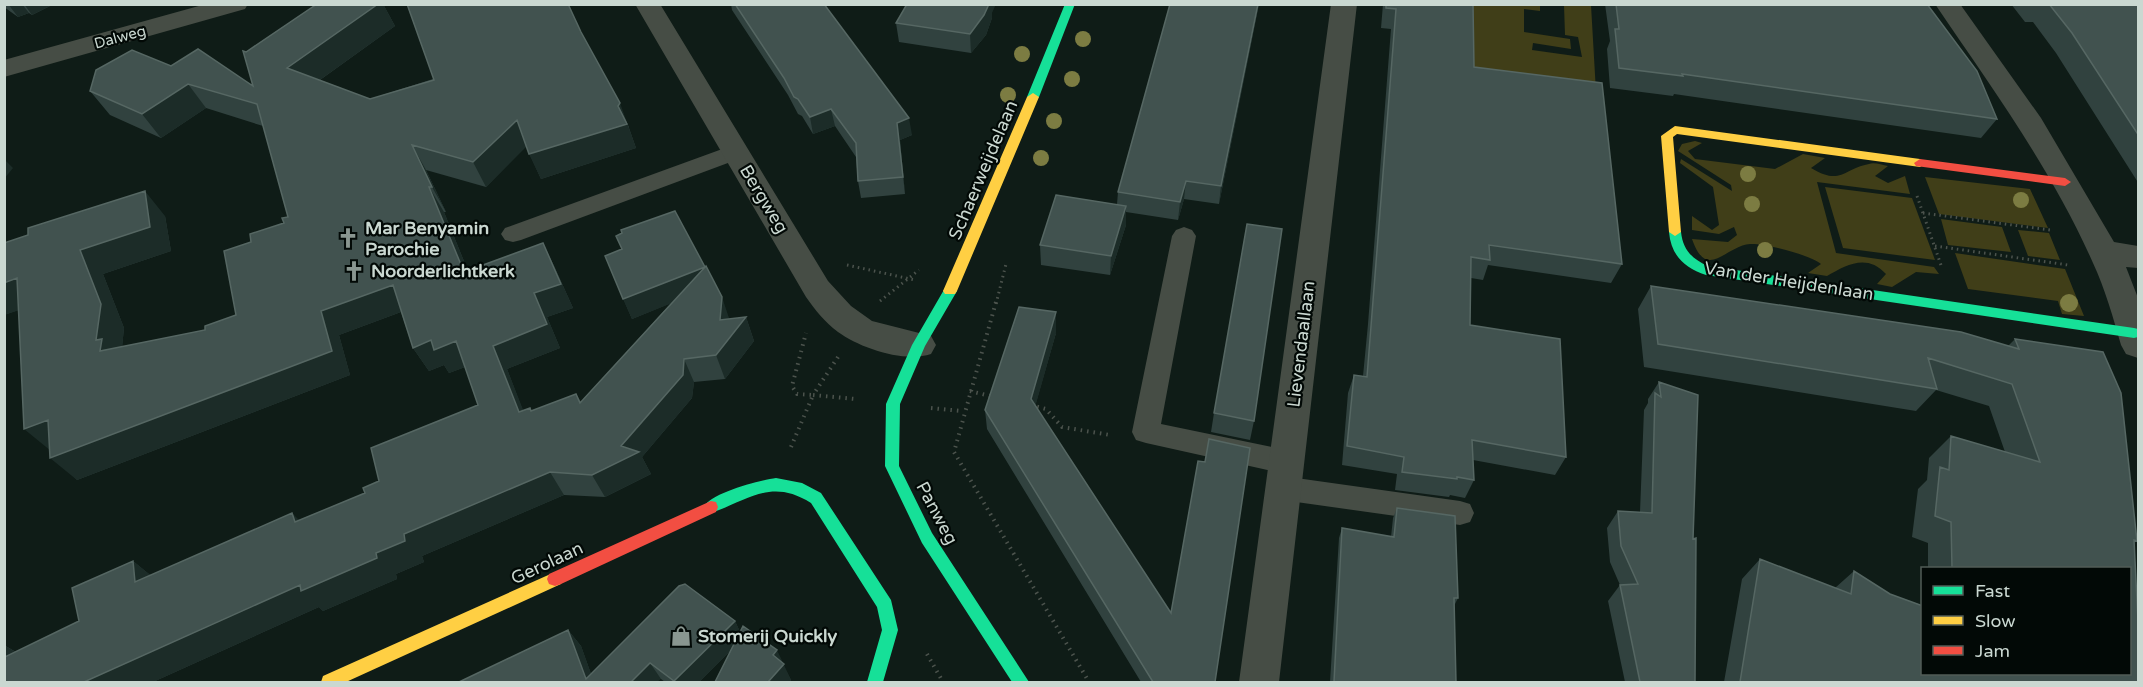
<svg xmlns="http://www.w3.org/2000/svg" width="2143" height="687" viewBox="0 0 2143 687" font-family="'Varela Round',sans-serif">
  <style>
    .green { fill: #403e18 }
    .lines { fill: none; stroke-linecap: round; stroke-linejoin: round }
    .path-far1 { stroke: #4c534d; stroke-width: 3; stroke-dasharray: 1.5 4; stroke-linecap: butt }
    .path { stroke: #4c534d; stroke-width: 4; stroke-dasharray: 1.5 5; stroke-linecap: butt }
    .lane { fill: #464d45; fill-rule: evenodd }
    .street { fill: #464d45; fill-rule: evenodd }
    .fast { fill: #16e098; fill-rule: evenodd }
    .slow { fill: #ffcf43; fill-rule: evenodd }
    .jam { fill: #f24e42; fill-rule: evenodd }
    .tree { fill: #7c7c42 }
    .wall { fill: #31423f }
    .shaded-wall { fill: #1c2c28 }
    .building { fill: #41524f; stroke: #566763; stroke-width: 1.5 }
    .labels { text-anchor: middle; dominant-baseline: central; stroke-width: 4.5; stroke-linejoin: round; paint-order: stroke }
    .far-street-label { font-size: 15px; fill: #cad8d1; stroke: #020906 }
    .street-label { font-size: 18px; fill: #cad8d1; stroke: #020906 }
    .poi-label { font-size: 18px; font-weight: bold; fill: #cad8d1; stroke: #020906; text-anchor: start }
  </style>
  <rect width="100%" height="100%" fill="#0f1c17"/>
  <path class="green" d="M1471,5H1540V11L1524,9V32L1570,39L1571,49L1533,43L1532,50L1582,57L1578,37L1565,35L1564,5H1591L1596,92L1467,73Z
    M1695,141L1702,143L1688,151L1695,159L1775,169L1803,154L1825,158L1811,168C1841,186 1843,169 1869,164C1874,162 1882,165 1888,166L1875,176L1888,183L1905,176L1910,194L1817,182L1836,253L1934,267L1939,274L1916,272L1892,287L1877,284L1886,274C1867,253 1846,265 1827,276L1808,273L1821,264C1810,255 1765,243 1750,244C1725,246 1707,282 1692,239L1728,242L1737,235L1734,227L1719,234L1692,230V216L1712,230L1719,225L1713,187L1680,163L1681,159L1732,191L1731,185L1678,151L1682,144Z
    M1925,177L2030,189L2048,228L1939,214Z
    M1825,187L1912,198L1935,260L1843,248Z
    M1941,219L2002,227L2011,252L1948,245Z
    M2018,230L2049,233L2060,260L2028,256Z
    M1955,253L2065,269L2084,316L2062,314L2058,301L1968,289Z"/>
  <g class="lines">
    <path class="path-far1" d="M1917,196L1942,268
      M1923,213L2050,230
      M1935,246L2068,265
      M847,265L915,280
      M880,301L919,270
      M996,304L1006,264"/>
    <path class="path" d="M996,302L954,452L1089,682
      M838,357L813,395L855,399
      M970,391L994,397
      M1031,405L1046,409L1062,427L1110,435
      M931,408L961,411
      M791,447L813,395L797,394L792,386L806,333
      M927,654L943,682"/>
    <path class="lane" d="M736,144L744,147L747,152L744,157L521,240L513,242L505,240L501,234L505,228Z
      M1184,227L1192,230L1196,236L1161,424L1286,450L1296,454L1300,462L1296,470L1286,474L1146,443L1136,440L1132,432L1172,236L1176,230Z
      M1282,476L1460,501L1470,504L1474,513L1470,522L1460,525L1282,500L1272,496L1268,488L1272,480Z"/>
    <path class="street" d="M206,4H248L245,9L4,77V60Z
      M635,4H660L828,281L851,306L872,321L931,336L936,345L931,354C904,363 860,348 838,332C825,322 815,310 806,297Z
      M1331,4H1357L1279,682H1239Z
      M1935,4H1960L2041,118L2114,242L2138,246V268L2126,267L2138,298V358L2126,354L2121,345C2113,317 2105,289 2093,263C2052,170 1992,88 1935,4Z"/>
    <path class="fast" d="M1065,4H1075L1039,97L1033,101L1029,100L1027,97Z
      M1675,228L1681,232C1683,250 1692,259 1708,266L2134,328L2138,329V337L2134,338L1706,275C1684,268 1671,255 1669,232Z
      M950,286L957,291L925,346L900,404L899,466L932,533L1029,682H1012L922,543L885,466L886,404L912,345L945,288Z
      M776,478L802,483L821,493L891,600L898,630L883,682H867L882,630L877,607L811,503C771,478 749,500 711,513L706,512L704,507C710,493 760,480 776,478Z"/>
    <path class="slow" d="M1033,93L1039,97L957,291L955,294H945L943,291L1027,97Z
      M1675,126L1920,159L1926,163L1920,167L1677,134L1673,137L1681,232L1675,236L1669,232L1661,136Z
      M555,572L561,574L563,579L561,584L346,682H321L323,676Z"/>
    <path class="jam" d="M1920,159L2065,178L2071,182L2065,186L1916,166L1914,163Z
      M711,501L716,502L718,507L716,512L561,584L555,586L549,584L547,579L549,574Z"/>
  </g>
  <g class="tree">
    <circle cx="1083" cy="39" r="8"/>
    <circle cx="1022" cy="54" r="8"/>
    <circle cx="1072" cy="79" r="8"/>
    <circle cx="1008" cy="95" r="8"/>
    <circle cx="1054" cy="121" r="8"/>
    <circle cx="1041" cy="158" r="8"/>
    <circle cx="1748" cy="174" r="8"/>
    <circle cx="2021" cy="200" r="8"/>
    <circle cx="1752" cy="204" r="8"/>
    <circle cx="1765" cy="250" r="8"/>
    <circle cx="2069" cy="303" r="9"/>
  </g>
  <path class="wall" d="M4,4H54L32,15L29,13L18,17L4,7Z
    M317,4H383L395,26L320,80L370,99L581,32L629,127V128L636,148L541,179L526,146L486,187L426,170L446,212H444L468,271L543,243L555,268L573,308L547,317L560,348L507,369L523,411H531L576,394L581,402L671,303L632,319L605,256L729,319L746,317L754,341L725,379L694,382L692,398L642,457L651,474L605,497L564,495L422,556L424,562L396,574L397,579L323,611L319,607L153,682H4V645L16,652L79,621L133,561L150,575L299,520L365,493L478,405L465,367L449,373L444,365L429,371L413,348L401,312L339,335L350,375L77,480L50,451L18,310L4,315V243L165,216L171,251L103,274L124,328L122,347L205,330L236,315L251,242L284,223L288,217L263,126L206,108L161,138L110,115L90,91L171,66L253,86L246,52Z
    M731,4H824L912,135L900,140L905,194L861,198L858,181L856,157L835,126L813,134L802,116L798,114L788,95L732,10Z
    M1259,4L1219,204L1184,199L1178,220L1126,212V225L1110,275L1041,265L1040,245L1117,204L1118,192Z
    M1383,4H1473L1474,67L1622,264L1611,283L1488,265L1483,280L1471,278L1470,325L1566,457L1555,475L1473,460L1474,480L1465,498L1450,495L1449,497L1395,490L1397,474L1342,465L1348,393L1354,375L1363,376L1368,324L1391,29L1381,28Z
    M1605,4H1927L1997,119L1981,138L1674,94L1673,96L1610,88L1607,49L1610,41Z
    M2011,4H2139V184L2056,53L2033,22H2025Z
    M992,13V18L986,35L971,53L899,42L896,23Z
    M1651,286L2008,346L2015,339L2137,541L2134,543L2139,682H1724L1742,579L1760,559L1835,588L1854,571L1890,594L1921,605L1923,602V674L2130,568H1928V543L1912,537L1918,489L1927,480L1929,458L1951,436L2005,452L1989,406L1936,390L1916,411L1644,367L1638,309Z
    M1056,333L1035,406L1171,613L1215,682H1141L987,429L985,410Z
    M1659,382L1693,539L1695,682H1625L1608,601L1620,585L1610,562L1607,528L1618,511L1640,512L1644,410L1648,403V399Z
    M1214,413L1254,421L1250,440L1211,432Z
    M1397,508L1458,598L1454,606L1456,682H1330L1339,538L1342,528L1391,537L1393,518Z
    M735,621L740,632L782,663L791,680L789,682H715L731,650L699,682H665L661,679L459,682L568,630L581,646L591,674Z"/>
  <path class="shaded-wall" d="M8,4H22L29,13L18,17Z
    M24,4H54L32,15Z
    M378,4H383L395,26L303,92L287,68Z
    M989,4H996L992,13V18L986,35L971,53L970,34Z
    M1258,4H1259L1219,204L1221,186Z
    M188,84L206,108L161,138L142,114Z
    M620,103L636,148L541,179L529,154L618,106Z
    M831,109L835,126L813,134L810,117Z
    M909,118L912,135L900,140L905,194L897,123Z
    M517,120L528,145L486,187L473,162Z
    M412,145L426,170L446,212L432,187Z
    M4,159L13,168L4,179Z
    M1186,181L1184,199L1178,220L1180,202Z
    M429,187L444,212L478,296L464,272Z
    M145,191L165,216L171,251L103,274L124,328L121,358L100,351L96,340L80,250Z
    M1126,206V225L1110,275L1111,256Z
    M543,243L555,268L573,308L547,317L560,348L507,369L533,435L519,412L493,346L534,293Z
    M705,267L712,287L632,319L623,299Z
    M17,278L42,303L4,315V283Z
    M393,285L409,309L339,335L350,375L77,480L50,458L321,311Z
    M722,297L730,321L746,317L754,341L725,379L716,355Z
    M1056,312V333L1032,418L1031,399Z
    M431,340L456,341L471,365L449,373L444,365L429,371L413,348Z
    M684,359L694,382L692,398L642,457L651,474L605,497L592,475L621,446Z
    M48,420L51,451L24,429Z
    M550,472L564,495L422,556L424,562L396,574L397,579L323,611L319,607L153,682H84L300,585L376,553L404,534Z
    M292,513L314,535L295,522Z
    M133,561L159,582H135Z
    M735,621L743,638L699,682H674V681Z
    M568,630L581,646L594,682L586,679Z
    M4,645L35,664L5,657Z
    M777,650L791,680L789,682H768L773,655Z
    M650,663L661,679L657,682H631Z"/>
  <path class="building" d="M317,4H378L287,68L370,99L434,80L407,4H568L581,32L620,103L618,106L627,124L529,154L517,120L473,162L412,145L432,187H429L464,272L543,243L561,284L534,293L547,324L493,346L519,412L530,408L531,411L576,394L580,403L706,266L722,297L720,320L746,317L716,355L684,359L683,375L621,446L639,452L592,475L550,472L404,534L405,541L376,553L377,558L301,591L300,585L84,682H4V650L5,657L79,621L72,588L133,561L135,582L292,513L295,522L365,493L363,488L379,481L371,448L478,405L456,341L434,350L431,340L413,348L393,285L321,311L332,351L50,458L48,420L24,429L17,278L4,283V243L28,235V228L145,191L150,227L80,250L101,304L96,340L102,339L100,351L205,330V326L236,315L224,251L251,242L250,234L284,223L282,218L288,217L257,104L188,84L142,114L90,91L96,70L132,50L171,66L198,49L253,86L243,51L246,52Z
    M735,4H824L909,118L897,123L903,177L858,181L856,143L831,109L810,117L798,99L794,97L784,78Z
    M907,4H989L984,15L970,34L896,23Z
    M1170,4H1258L1221,186L1186,181L1180,202L1118,192Z
    M1386,4H1473L1474,67L1602,83L1622,264L1489,245L1490,260L1471,257L1470,325L1560,339L1566,457L1472,440L1474,480L1457,477V479L1402,472L1404,457L1347,446L1354,375L1367,377L1396,9L1386,8Z
    M1616,4H1927L1977,71L1997,119L1682,74L1683,76L1619,68L1615,29H1619Z
    M2049,4H2139V136L2072,33Z
    M1056,195L1126,206L1111,256L1040,245Z
    M675,211L705,267L623,299L605,256L622,249L616,236L622,233L621,230Z
    M1247,224L1282,229L1254,421L1214,413Z
    M1651,286L1961,332L2019,349L2015,339L2103,352L2121,393L2137,541L2134,540L2139,641V682H1740L1760,559L1851,594L1854,571L1890,594L1923,606V674H2130V568H1952L1951,522L1935,516L1940,467L1949,470L1951,436L2040,462L2012,384L1928,358L1937,389L1658,344Z
    M1019,307L1056,312L1031,399L1171,613L1198,461L1205,462L1209,439L1250,448L1215,682H1153L985,410Z
    M1659,382L1698,395L1693,539L1696,538L1695,682H1640L1620,585L1638,584L1621,546L1618,511L1652,513L1655,393L1661,397Z
    M1397,508L1455,516L1458,598H1454L1456,682H1334L1342,528L1394,537Z
    M685,584L735,621L674,681L650,663L631,682H459L568,630L586,679L679,586Z
    M743,626L777,650L773,655L784,664L768,682H715Z"/>
  <defs>
    <g id="church-bare" transform="scale(1.62)"><path d="M-1.2-6h2.4v3.5h3.3v2.4h-3.3V6h-2.4V-.1h-3.3v-2.4h3.3Z" fill="#899690" stroke="#020906" stroke-width="2.5" paint-order="stroke"/></g>
    <g id="shop-bare" transform="scale(1.62)"><path d="M-5-2.5h2.3a2.7 3.5 0 0 1 5.4 0H5L5.5 6h-11ZM-1.5-2.5h3a1.5 2.3 0 0 0-3 0Z" fill="#899690" stroke="#020906" stroke-width="2.5" paint-order="stroke"/></g>
  </defs>
  <g fill-rule="evenodd">
    <use href="#church-bare" x="348" y="238"/>
    <use href="#church-bare" x="354" y="271"/>
    <use href="#shop-bare" x="681" y="636"/>
  </g>
  <g class="labels">
    <g class="far-street-label">
      <text transform="translate(120 37) rotate(-15)">Dalweg</text>
    </g>
    <g class="street-label">
      <text transform="translate(983 170) rotate(-67)">Schaerweijdelaan</text>
      <text transform="translate(764 199) rotate(59)">Bergweg</text>
      <text transform="translate(1789 281) rotate(9)">Van der Heijdenlaan</text>
      <text transform="translate(1301 344) rotate(-83)">Lievendaallaan</text>
      <text transform="translate(937 513) rotate(62)">Panweg</text>
      <text transform="translate(547 563) rotate(-25)">Gerolaan</text>
    </g>
    <g class="poi-label">
      <text x="365" y="228">Mar Benyamin<tspan x="365" dy="21">Parochie</tspan></text>
      <text x="371" y="271">Noorderlichtkerk</text>
      <text x="698" y="636">Stomerij Quickly</text>
    </g>
  </g>
  <rect width="2143" height="687" fill="none" stroke="#cad8d1" stroke-width="12"/>
  <rect x="1921" y="567" width="210" height="108" fill="#020906" stroke="#525c57" stroke-width="1.5"/>
  <rect x="1933" y="586" width="30" height="9" fill="#16e098" stroke="#525c57" stroke-width="1.5"/>
  <text x="1975" y="597" font-size="18" fill="#cad8d1">Fast</text>
  <rect x="1933" y="616" width="30" height="9" fill="#ffcf43" stroke="#525c57" stroke-width="1.5"/>
  <text x="1975" y="627" font-size="18" fill="#cad8d1">Slow</text>
  <rect x="1933" y="646" width="30" height="9" fill="#f24e42" stroke="#525c57" stroke-width="1.5"/>
  <text x="1975" y="657" font-size="18" fill="#cad8d1">Jam</text>
</svg>
